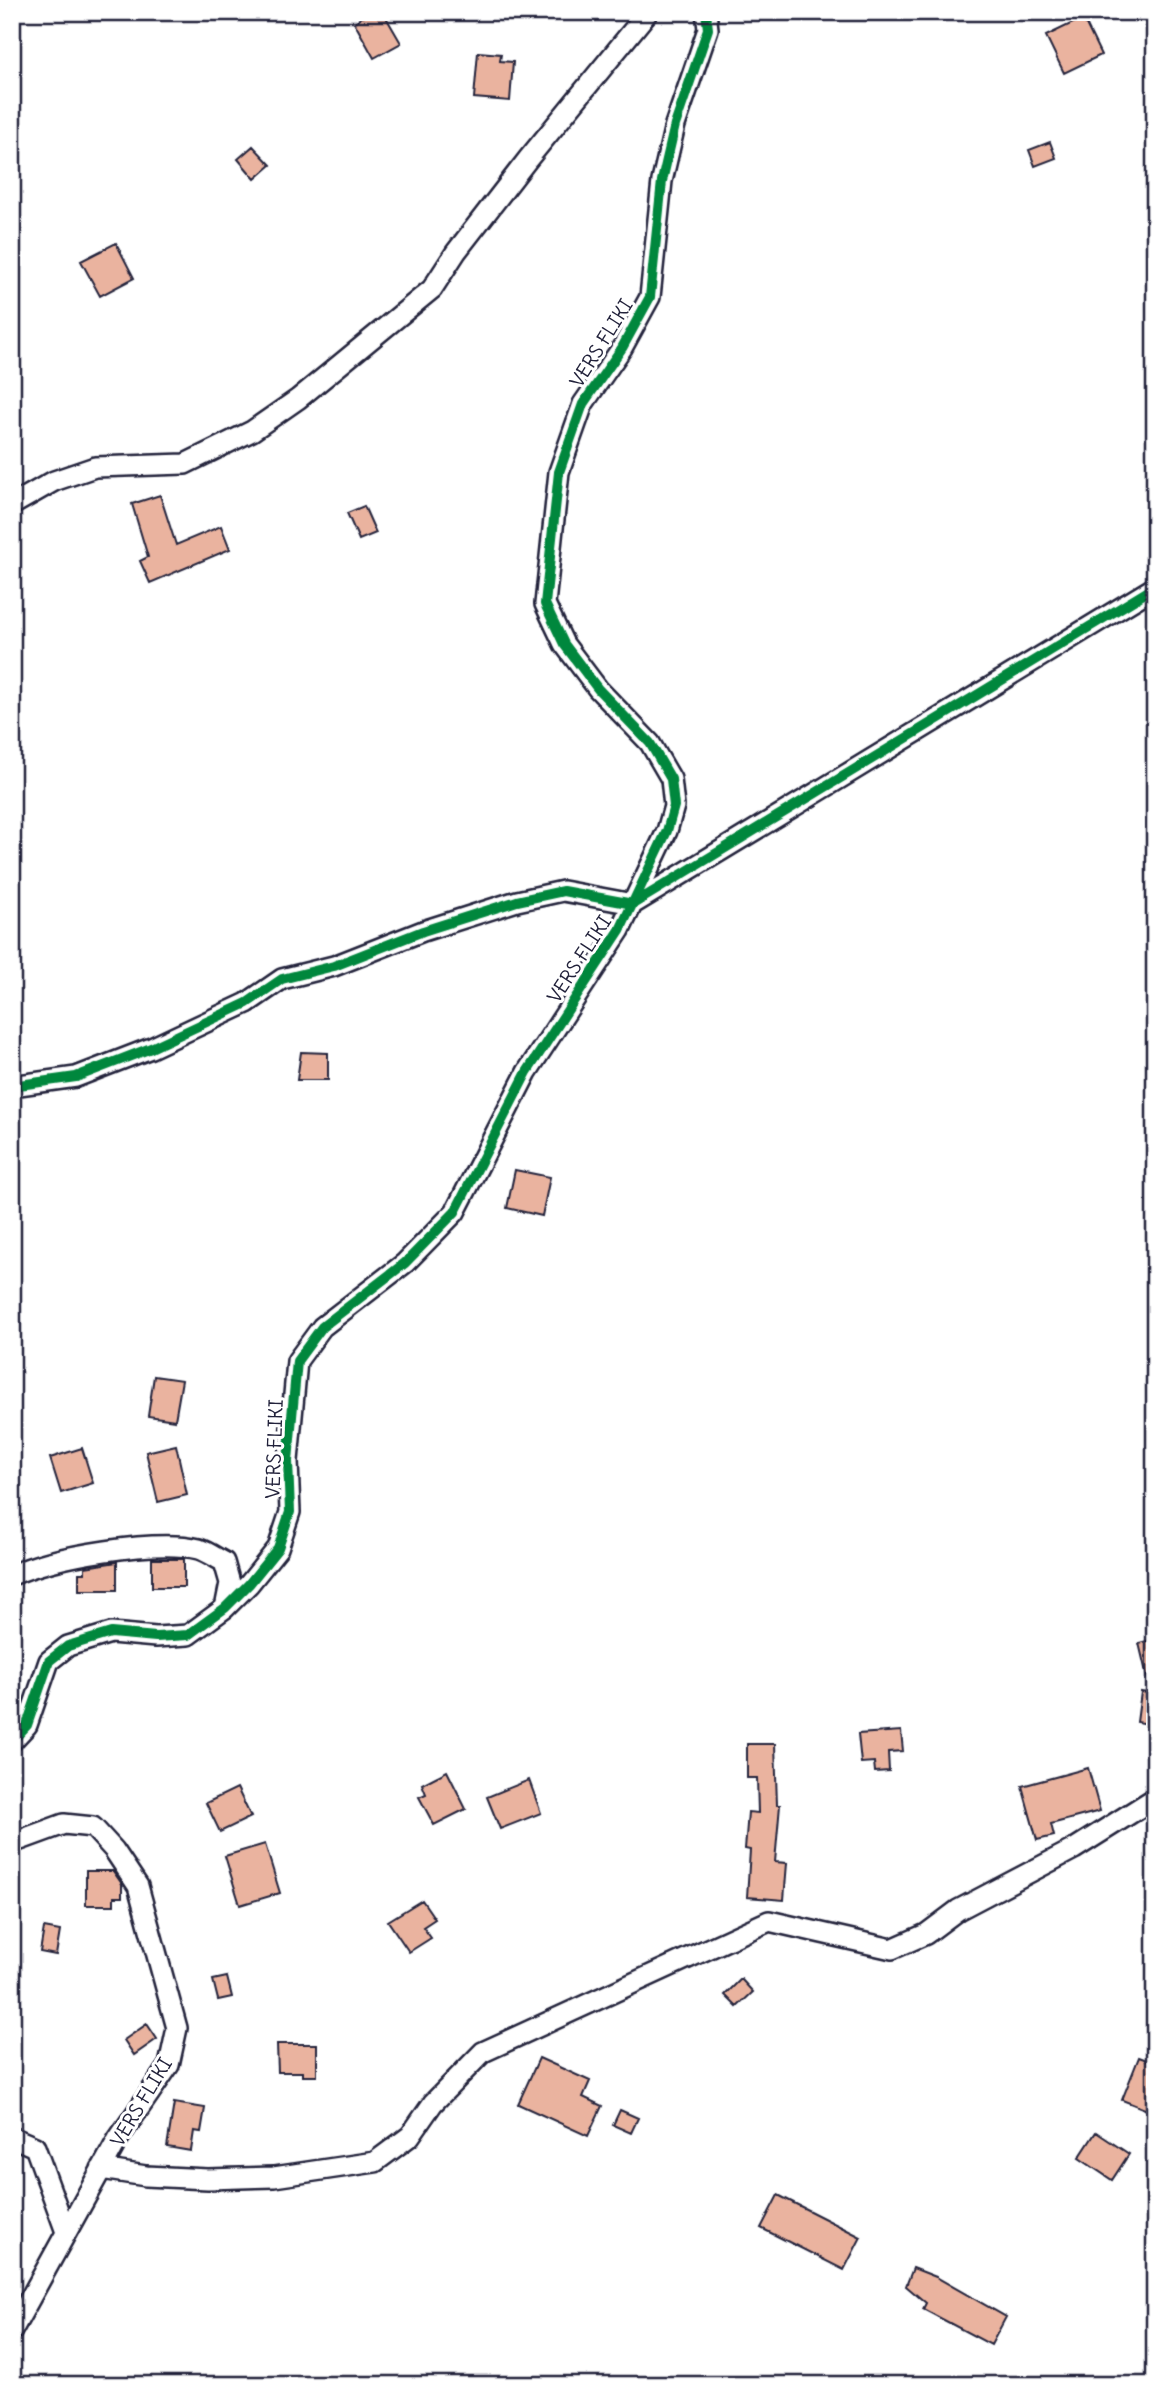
<svg xmlns="http://www.w3.org/2000/svg" width="1167" height="2397" viewBox="0 0 1167 2397" font-family="Delius,sans-serif">
  <style>
    .building { fill: #eab39f; stroke: #22223b; stroke-width: 2 }
    .lines { fill: none; stroke-linecap: round; stroke-linejoin: round }
    .minor-casing { stroke: #22223b; stroke-width: 24 }
    .minor { stroke: #fff; stroke-width: 19 }
    .cycleway-casing { stroke: #fff; stroke-width: 15 }
    .cycleway { stroke: #00873e; stroke-width: 10 }
    .labels { text-anchor: middle; dominant-baseline: central; stroke-width: 6; stroke-linejoin: round; paint-order: stroke }
    .street-label { font-size: 19px; fill: #22223b; stroke: #fff }
  </style>
  <rect width="100%" height="100%" fill="#fff"/>
  <filter id="ink" filterUnits="userSpaceOnUse"><feTurbulence type="fractalNoise" baseFrequency=".0143" numOctaves="2"/><feDisplacementMap in="SourceGraphic" scale="14" xChannelSelector="R" yChannelSelector="G"/><feConvolveMatrix kernelMatrix="1 2 1 2 8 2 1 2 1" color-interpolation-filters="sRGB"/></filter>
  <g filter="url(#ink)">
    <path class="building" d="M371,12H383L401,43L374,58L354,22Z
      M1083,18L1101,55L1064,73L1046,36Z
      M478,52L501,54L500,61L513,62L510,101L474,98Z
      M1050,142L1056,158L1035,166L1029,150Z
      M253,146L271,165L255,179L238,159Z
      M116,243L134,278L100,296L81,261Z
      M160,495L176,545L221,526L230,549L150,583L140,561L148,557L132,504Z
      M364,506L376,533L359,540L347,513Z
      M301,1052L328,1053V1080H297Z
      M515,1170L550,1177L542,1216L507,1208Z
      M154,1376L182,1380L175,1420L148,1416Z
      M176,1445L187,1495L158,1502L146,1452Z
      M82,1448L93,1483L61,1493L50,1458Z
      M152,1559H184V1587H152Z
      M117,1562V1590H79V1573H85V1567Z
      M1155,1639V1684L1149,1685L1139,1643Z
      M1141,1692L1155,1694V1725L1137,1722Z
      M901,1731L903,1751L888,1752L889,1771L875,1772L874,1762L861,1763L858,1734Z
      M747,1744H775L777,1805H780L775,1862L787,1863L784,1900L747,1897L750,1850L745,1849L748,1812L758,1813L757,1778H747Z
      M1088,1768L1100,1811L1051,1824L1054,1836L1037,1840L1022,1786Z
      M447,1771L466,1809L434,1825L419,1797L426,1794L422,1784Z
      M529,1780L541,1813L500,1829L487,1797Z
      M237,1788L251,1817L220,1832L206,1803Z
      M265,1844L280,1893L240,1905L225,1856Z
      M86,1871H113L122,1884V1897H114V1905H86Z
      M422,1900L435,1919L423,1927L431,1938L409,1952L388,1921Z
      M44,1928L60,1931L56,1955L40,1952Z
      M227,1977L232,1997L218,2000L213,1980Z
      M741,1979L753,1992L737,2007L725,1995Z
      M147,2024L157,2039L134,2055L124,2040Z
      M277,2044H317V2076H303V2072H278Z
      M1139,2057L1155,2063V2113L1122,2100Z
      M539,2058L590,2081L583,2097L602,2106L588,2136L518,2104Z
      M174,2103L205,2108L201,2132L194,2131L191,2151L167,2147Z
      M620,2110L638,2118L631,2133L613,2125Z
      M1096,2132L1129,2154L1112,2180L1079,2158Z
      M778,2195L861,2237L844,2270L761,2228Z
      M913,2268L936,2277L1006,2317L991,2345L923,2309L926,2303L906,2286Z"/>
    <g class="lines">
      <g class="minor-casing">
        <path id="minor" d="M12,505L54,481L95,467L185,464L252,431L298,399L432,289L456,252L528,159L648,12
          M12,1086L76,1077L151,1048L247,1003L282,979L334,966L423,931L517,901L563,891L633,904L1155,587
          M12,1575C52,1556 156,1539 199,1549C208,1552 216,1558 224,1562L230,1583L225,1608
          M12,1741L27,1725L49,1661L68,1646L111,1633L156,1637L188,1635L225,1608L249,1584L278,1548L290,1512L288,1461L297,1361L322,1327L405,1263L455,1212L527,1072L620,930L667,831L674,806L671,779L650,743L598,689L564,644L545,604L559,472L583,404L622,348L650,297L662,181L675,125L708,29L706,12
          M12,1843L64,1824L93,1827L114,1850L138,1886L177,2028L169,2065L118,2139L12,2331
          M12,2137L35,2147L66,2232
          M101,2169L146,2176L208,2179L274,2177L375,2162L410,2136L433,2103L483,2052L769,1921L892,1949L926,1934L958,1910L1074,1849L1155,1798"/>
      </g>
      <use href="#minor" class="minor"/>
      <g class="cycleway-casing">
        <path id="cycleway" d="M12,1086L76,1077L151,1048L247,1003L282,979L334,966L423,931L517,901L563,891L633,904L1155,587
          M12,1741L27,1725L49,1661L68,1646L111,1633L156,1637L188,1635L225,1608L249,1584L278,1548L290,1512L288,1461L297,1361L322,1327L405,1263L455,1212L527,1072L620,930L667,831L674,806L671,779L650,743L598,689L564,644L545,604L559,472L583,404L622,348L650,297L662,181L675,125L708,29L706,12"/>
      </g>
      <use href="#cycleway" class="cycleway"/>
    </g>
  </g>
  <g class="labels">
    <g class="street-label">
      <text transform="translate(601 343) rotate(-58)">VERS FLIKI</text>
      <text transform="translate(579 959) rotate(-57)">VERS FLIKI</text>
      <text transform="translate(274 1449) rotate(-88)">VERS FLIKI</text>
      <text transform="translate(141 2102) rotate(-59)">VERS FLIKI</text>
    </g>
  </g>
  <rect width="1167" height="2397" fill="none" stroke="#fff" stroke-width="42"/>
  <rect x="21" y="21" width="1125" height="2355" fill="none" stroke="#22223b" stroke-width="2.5" filter="url(#ink)"/>
</svg>
